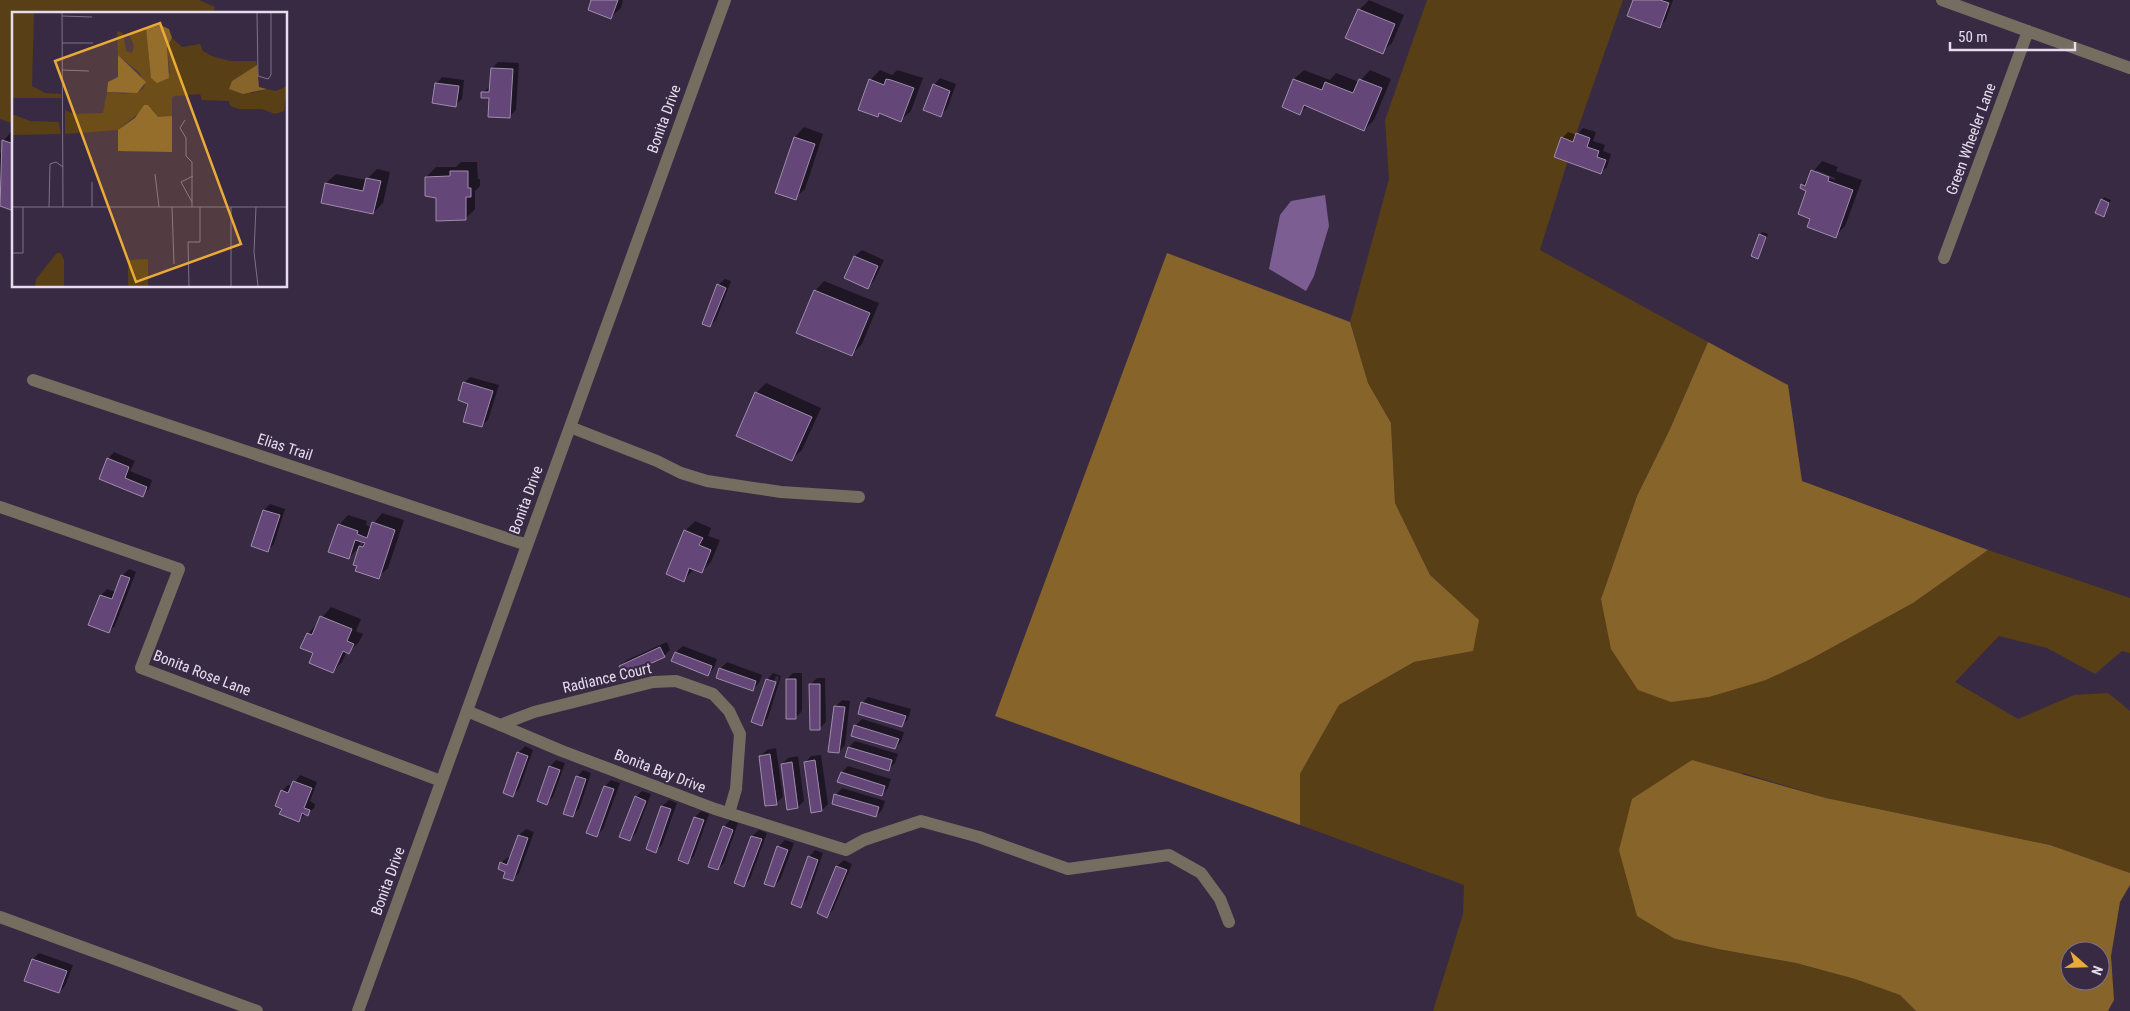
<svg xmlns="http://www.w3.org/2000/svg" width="2130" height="1011" viewBox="0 0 2130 1011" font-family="'Roboto Condensed',sans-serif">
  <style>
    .green { fill: #583f15 }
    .forest { fill: #87642a; fill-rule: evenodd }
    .water { fill: #7d5e92 }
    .shadow { fill: #0007; fill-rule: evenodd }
    .building { fill: #644678; stroke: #9e8dab }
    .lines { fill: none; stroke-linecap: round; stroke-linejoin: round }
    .minor { stroke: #756d60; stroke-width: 12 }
    .labels { text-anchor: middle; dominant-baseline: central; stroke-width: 4.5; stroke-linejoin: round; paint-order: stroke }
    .street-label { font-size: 15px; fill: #e6dced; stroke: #392a44 }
    .inset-road { fill: none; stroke: #7e7188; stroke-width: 1 }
    .view { fill: #eaaa38; fill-opacity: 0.15; stroke: #eaaa38; stroke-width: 2.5 }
    .inset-edge { fill: none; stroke: #e6dced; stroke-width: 2.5 }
  </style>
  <rect width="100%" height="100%" fill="#392a44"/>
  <path class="green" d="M0,0H199L215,7L213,14H14V124L0,119Z
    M1427,0H1623L1577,131L1540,250L1708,342L1670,429L1637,496L1601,599L1766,680L1811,659L1913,603L1988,550L2130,598V653L2122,651L2095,674L2047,648L1999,636L1955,682L2018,719L2074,695L2108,693L2130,711V873L2050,845L1826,798L1743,773L1675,939L1718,949L1796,963L1855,979L1900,995L1916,1011H1433L1463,914L1464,885L1300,825V774L1339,705L1414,662L1473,651L1430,575L1395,503L1391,423L1368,383L1350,322L1389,179L1385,120Z"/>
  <path class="forest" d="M1167,253L1350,322L1368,383L1391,423L1395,503L1430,575L1479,620L1473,651L1414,662L1339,705L1300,774V825L995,716Z
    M1708,342L1788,385L1802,481L1988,550L1913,603L1811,659L1766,680L1709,697L1671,702L1638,690L1611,649L1601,599L1637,496L1670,429Z
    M1692,760L1826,798L2050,845L2130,873V885L2120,902L2111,956L2114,1000L2108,1011H1916L1900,995L1855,979L1796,963L1718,949L1675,939L1637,916L1619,850L1632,799ZM2070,951H2100V981H2070Z"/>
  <path class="water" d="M1325,195L1329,226L1314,276L1306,291L1269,269L1280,215L1291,201Z"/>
  <path class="shadow" d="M593,0H623L621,8L611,17Z
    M1369,0L1404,15L1392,43L1382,52L1359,10Z
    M1634,0H1673L1666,20L1660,26Z
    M498,62L519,63L516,110L510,116L490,97L482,93L491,86L492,68Z
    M880,70L892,75L897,70L923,78L911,111L901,120L880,113L877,115L870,80Z
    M1304,70L1330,80L1336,73L1359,82L1370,70L1391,79L1374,120L1364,130L1307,106L1300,113L1283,106L1294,79Z
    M442,77L464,80L462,99L455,105L436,84Z
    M940,78L956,84L947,109L940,115L934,85Z
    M804,127L823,134L805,189L795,198L776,192L795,137Z
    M1583,128L1596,132L1593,141L1605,145L1603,151L1611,154L1607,167L1600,173L1562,138L1568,132L1577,135Z
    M12,131H14V210L0,205V155L3,141Z
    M1822,161L1838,167L1836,171L1862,180L1845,226L1835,236L1811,218L1808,190L1802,185ZM1816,170L1835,178V180L1816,173Z
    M461,162H477L478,179H480V186L475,191V209L465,219L437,197L426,177L436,167H456Z
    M377,169L390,172L383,203L373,213L326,183L336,174L366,180Z
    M2104,197L2111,200L2104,215L2102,200Z
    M1762,232L1768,234L1758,257L1760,235Z
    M862,250L884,260L874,281L868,287L846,277L855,256Z
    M725,279L731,281L716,320L710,326L718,285Z
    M824,281L879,303L862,344L852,354L815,291Z
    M470,377L499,385L488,420L481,426L464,383Z
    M766,383L821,408L802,450L792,459L756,393Z
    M114,452L135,461L130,471L152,480L149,489L142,495L100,478L108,459Z
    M270,504L285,509L274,544L268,550L253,545L264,510Z
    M382,513L404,520L388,568L378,577L361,546L365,542L361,541L358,548L349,558L339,525L348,515L367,521L366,525L371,527Z
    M695,521L711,528L708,536L720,540L711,562L702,572L694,569L684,580L685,531Z
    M129,569L136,572L115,626L108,632L89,624L101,595L107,589L116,592L122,576Z
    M331,607L361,619L356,631L363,634L359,642L349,652L347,651L342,662L332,672L314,653L308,634Z
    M667,642L670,650L664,656L620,666L627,660Z
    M683,646L717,659L714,668L708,674L673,661L676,652Z
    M727,662L762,675L759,683L752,690L720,669Z
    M773,673L781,676L768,718L761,724L767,680ZM776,676L779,677L765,718H763Z
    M793,673H802V711L795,718L787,679Z
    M817,678H825L826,722L820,728L810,685Z
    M868,697L911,709L908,719L902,725L862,703Z
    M842,700L850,701L845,745L839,752L835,707Z
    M862,719L904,732L901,742L895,748L855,726Z
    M855,741L898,754L895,763L889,769L846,756L849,747Z
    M525,746L533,750L519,789L513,795L518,753Z
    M776,748L783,797L776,803L760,756L767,750Z
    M821,755L828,804L822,810L805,763L811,756Z
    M798,756L804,801L798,807L782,764L788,758Z
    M556,760L565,763L553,797L547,803L550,766Z
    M848,766L891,779L888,788L882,795L842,772Z
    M583,770L591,773L579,809L572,816L577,777Z
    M300,775L317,782L310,801L315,804L314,808L298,820L283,808L282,791L288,785L292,786Z
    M611,780L620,783L603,829L596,836L605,786Z
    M842,788L885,801L882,810L876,816L836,795Z
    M642,791L651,794L636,833L629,840L636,797Z
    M669,800L677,803L662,845L655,851L662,806Z
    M701,811L709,814L694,856L688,862L695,817Z
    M730,820L738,823L724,863L718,869L724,827Z
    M526,829L534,832L519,873L513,880L501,863L508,857L511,858L519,835Z
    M759,830L767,833L750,879L744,885L735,882L752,836Z
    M785,840L794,843L780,880L774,886L766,883L779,846Z
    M815,850L823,853L807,900L800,906L809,857Z
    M844,860L852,864L833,910L827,916L818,913L837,866Z
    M39,953L73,965L65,986L59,992L25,980L33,959Z"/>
  <path class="building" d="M591,0H618L611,19L588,10Z
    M1633,0H1660L1669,3L1660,28L1627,16Z
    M1358,9L1395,24L1383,54L1345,38Z
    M491,68L513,69L510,118L488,117L489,98H481V92H489Z
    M869,79L884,85L886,79L891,80L914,88L901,122L879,113L878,117L858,110Z
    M1293,79L1322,90L1325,82L1353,93L1359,79L1382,88L1364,131L1304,105L1300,115L1282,107Z
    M435,83L459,86L456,107L432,103Z
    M933,84L950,91L941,117L923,110Z
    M1576,133L1590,138L1587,147L1599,151L1597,157L1606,160L1601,174L1554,157L1561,137L1573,142Z
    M794,137L815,144L796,200L775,193Z
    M2,140L14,144V211L0,206Z
    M1811,170L1829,177L1828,181L1853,190L1836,238L1807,227L1810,219L1798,214L1806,191L1800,188L1801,184L1805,186Z
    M450,171H468V188H471V197H466V220L436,221V198L425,196V177L450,176Z
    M366,178L381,181L373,214L321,203L325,183L363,191Z
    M2101,199L2109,203L2104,217L2095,213Z
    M1759,234L1766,237L1758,259L1751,256Z
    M854,256L878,266L868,289L844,278Z
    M717,284L726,288L710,327L702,324Z
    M814,290L870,313L852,356L796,333Z
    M463,382L493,391L482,427L463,422L468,404L458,400Z
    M755,392L812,417L792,461L736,436Z
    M107,458L129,467L125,478L147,487L143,497L99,479Z
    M263,510L280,515L268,552L251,546Z
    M372,522L395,530L379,579L355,571L357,566L353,565L359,546L363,547L365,543L355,540L349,559L328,552L338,524L358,531L357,534L367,538Z
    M684,530L703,538L699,545L711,550L702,573L689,568L684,582L666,574Z
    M121,575L130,578L109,633L88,625L100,595L112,599Z
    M320,616L352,629L347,641L354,644L349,654L343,651L333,673L309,663L313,653L300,648L307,633L312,635Z
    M660,647L665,657L623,676L619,666Z
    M675,652L712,666L708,676L671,661Z
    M719,668L756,681L753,691L716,678Z
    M766,679L776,682L762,726L751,722Z
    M786,679H796V719H786Z
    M809,684H820V730H810Z
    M861,702L906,716L902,727L858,714Z
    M834,706L845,707L839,753L828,752Z
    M854,725L899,739L895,749L851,736Z
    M848,747L892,760L889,771L845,757Z
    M517,752L528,756L513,797L503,793Z
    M770,754L777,805L765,806L759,756Z
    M815,760L822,811L811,813L804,762Z
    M792,762L798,808L787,810L781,764Z
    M549,766L560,770L547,805L537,801Z
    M841,772L885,786L882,796L837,782Z
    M576,776L586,779L573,817L563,814Z
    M293,781L312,788L304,808L310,810L308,816L302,813L299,822L279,814L282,809L275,806L281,790L288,793Z
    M604,786L614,789L597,837L586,833Z
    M834,794L879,807L876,817L832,804Z
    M635,796L646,801L630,841L619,837Z
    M661,806L671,809L656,853L646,849Z
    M694,817L704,820L688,864L678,860Z
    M723,826L733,830L718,870L708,867Z
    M518,835L528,838L513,881L503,878L505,872L498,869L500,862L507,865Z
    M751,836L762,839L744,887L734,883Z
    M777,846L788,850L774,887L764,884Z
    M808,856L818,860L801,908L791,904Z
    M836,866L847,870L827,918L817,913Z
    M32,959L67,971L59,993L24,981Z"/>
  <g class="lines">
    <path class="minor" d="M1942,0L2130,68
      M1944,258L2028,31
      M33,380L527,545
      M570,427L657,461L681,473L707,481L781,492L859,497
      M0,507L179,569L141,668L441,781
      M467,711L562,751L715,809L846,850L864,840L921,821L979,837L1068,869L1169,855L1201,873L1220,899L1229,922
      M500,725L534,712L653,682L676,681L713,694L729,711L740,734L736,789L729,813
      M0,917L257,1011
      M358,1011L725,0"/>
  </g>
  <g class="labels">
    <g class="street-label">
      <text transform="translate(664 119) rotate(-70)">Bonita Drive</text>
      <text transform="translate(1971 139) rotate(-70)">Green Wheeler Lane</text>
      <text transform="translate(285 447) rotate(18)">Elias Trail</text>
      <text transform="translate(526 500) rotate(-70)">Bonita Drive</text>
      <text transform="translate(202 673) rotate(21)">Bonita Rose Lane</text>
      <text transform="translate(607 678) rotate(-13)">Radiance Court</text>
      <text transform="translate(660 771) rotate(21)">Bonita Bay Drive</text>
      <text transform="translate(388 881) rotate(-70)">Bonita Drive</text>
    </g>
  </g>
  <g transform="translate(12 12)">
    <rect width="275" height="275" fill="#392a44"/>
    <path d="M0,1H22L20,74L33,81L49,82V86H0ZM134,16L139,66L158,61L155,35L160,26L170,35L188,32L191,39L200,44L218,49H244L245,53L233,63L221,69L240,81L255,77L264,79L275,74L272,99L263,102L250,97H227L218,94L217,89L190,88L188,82L163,84L160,85V104L155,106L146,105L136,93L106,118L53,122V98L62,102L91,101L95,80L113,82L130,78L133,74L128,61L106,43L105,19L111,21L114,39L120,41L122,34L117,22ZM0,102L18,109L47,110L49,122L0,123ZM45,241H49L52,248V274H23L24,267ZM136,247V274H108H116V248Z" fill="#583f15"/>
    <path d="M148,13L157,17L160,26L155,35L157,66L145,71L139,66L134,16ZM106,43L134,70L125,81L95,80L96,70L106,65ZM245,53L247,75L255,77L231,82L217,77L220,69ZM132,93H136L146,105L160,104V140L106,139V118L123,106Z" fill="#87642a"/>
    <path class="inset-road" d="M50,1L51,195M245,1L246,64L256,67L259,63V1M50,4L80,5M50,31H81M50,58L77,59M173,108L168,116L174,126V144L180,150V195M143,162L147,195M180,190L169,170L181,164M0,195H275M37,195L38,152L44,150L51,155M80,195V170M160,195L162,252M219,195V274M244,195L242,240L246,274M0,241H11V195M177,274L176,230H188V195"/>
    <path class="view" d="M148,11L229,232L124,270L43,49Z"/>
    <rect width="275" height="275" class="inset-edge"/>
  </g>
  <g transform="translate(2085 966) rotate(110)"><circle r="24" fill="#392a44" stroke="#7e7188"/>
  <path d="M0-4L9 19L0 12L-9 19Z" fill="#eaaa38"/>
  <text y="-8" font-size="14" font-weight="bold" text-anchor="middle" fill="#e6dced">N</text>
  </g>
  <path d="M1950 42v8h125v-8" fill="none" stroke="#e6dced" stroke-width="2.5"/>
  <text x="1958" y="42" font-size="15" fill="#e6dced" stroke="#392a44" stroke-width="4" paint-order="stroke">50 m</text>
</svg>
